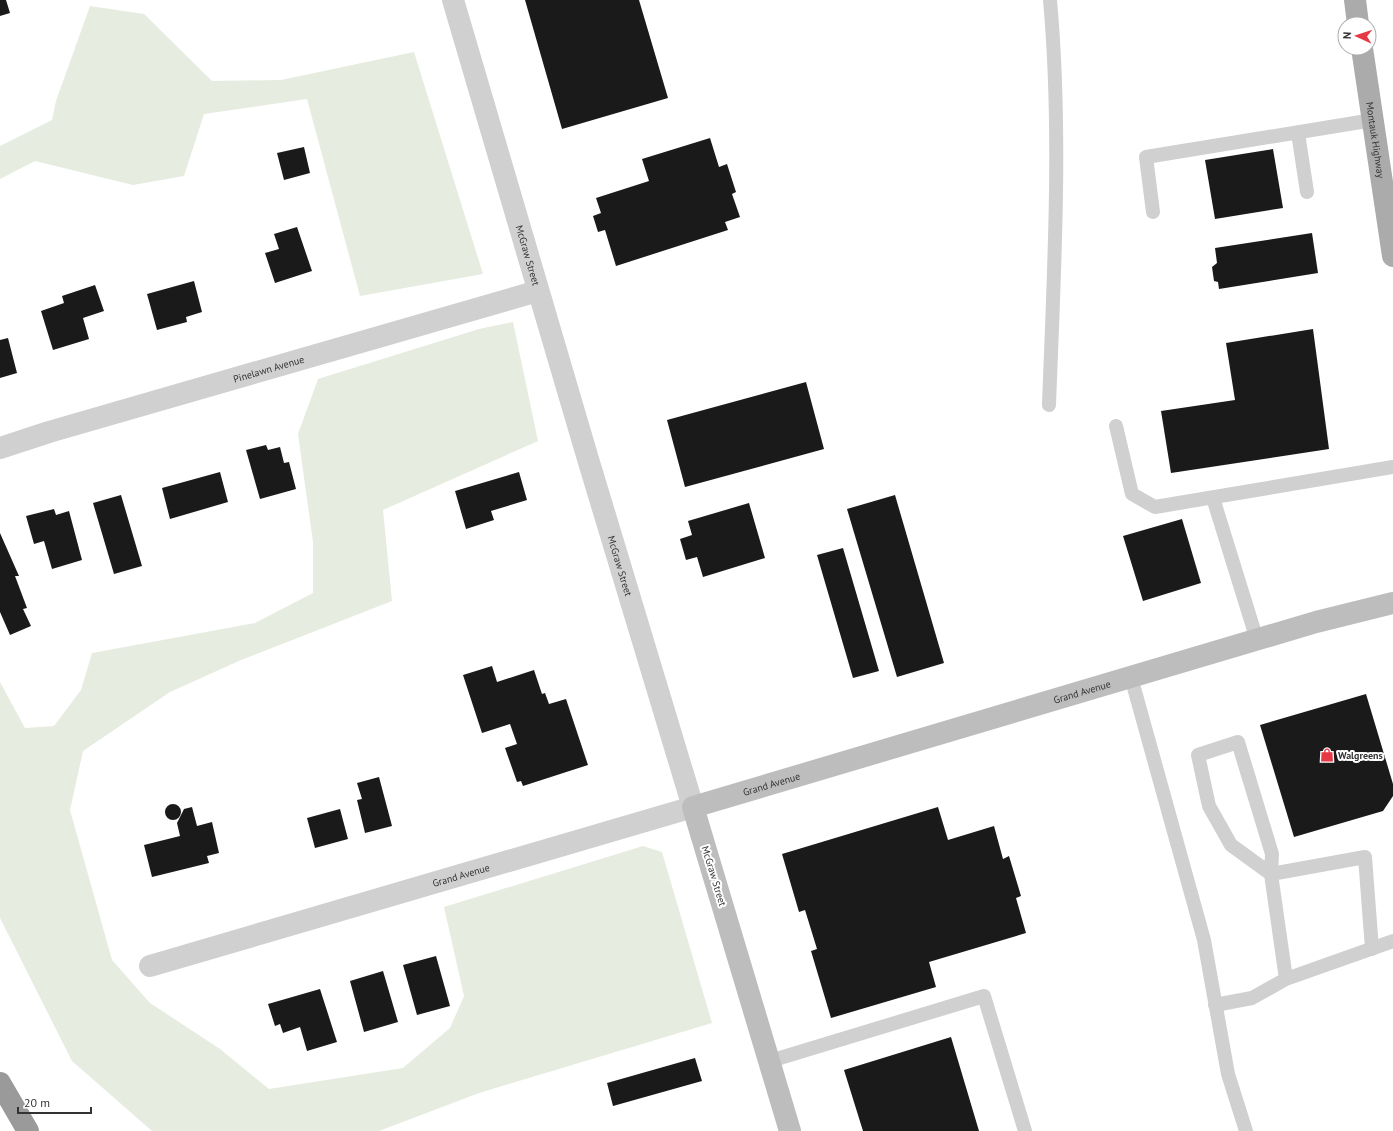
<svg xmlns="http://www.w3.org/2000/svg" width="1393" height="1131" viewBox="0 0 1393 1131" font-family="'PT Sans',sans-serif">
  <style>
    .green { fill: #e6ecdf }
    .building { fill: #1a1a1a }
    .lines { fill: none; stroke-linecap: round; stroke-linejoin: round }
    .service { stroke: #d0d0d0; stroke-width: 14 }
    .minor { stroke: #d0d0d0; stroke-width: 22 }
    .tertiary { stroke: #d0d0d0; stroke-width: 22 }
    .secondary { stroke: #bdbdbd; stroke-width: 22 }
    .primary { stroke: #ababab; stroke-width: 22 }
    .motorway { stroke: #9a9a9a; stroke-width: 22 }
    .labels { text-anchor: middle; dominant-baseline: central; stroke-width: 4; stroke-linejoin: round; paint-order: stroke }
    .street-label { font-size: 10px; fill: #333; stroke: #fff }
    .poi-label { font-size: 10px; font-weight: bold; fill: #333; stroke: #fff; text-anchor: start }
  </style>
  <rect width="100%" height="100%" fill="#fff"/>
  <path class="green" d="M90,6L144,14L212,81L281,80L414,52L483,274L360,296L307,99L204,114L184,176L133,185L35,161L0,179V146L52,120L56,101Z
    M513,322L538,441L383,510L392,601L241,660L170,692L83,751L70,810L112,960L150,1003L220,1049L269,1089L403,1068L450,1028L464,996L444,907L643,846L662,852L712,1023L479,1093L379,1131H152L72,1061L0,918V682L25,728L54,726L81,690L92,653L255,623L313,593V542L298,434L318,379L479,329Z"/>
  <path class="building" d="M0,0H6L10,13L0,16Z
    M525,0H639L668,98L562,129Z
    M710,138L719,167L727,164L736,192L732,194L740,217L725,222L728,230L616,266L605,230L598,232L593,216L601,213L596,198L649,181L642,159Z
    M304,147L310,173L284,180L277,153Z
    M1273,149L1283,208L1215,219L1205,160Z
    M297,227L312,271L275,283L265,253L279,249L274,234Z
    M1312,233L1318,273L1219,289L1218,282L1214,281L1212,267L1217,263L1215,248Z
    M194,281L202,312L186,317L187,322L157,330L147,294Z
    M95,285L104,311L83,318L89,339L53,350L41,311L64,303L62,296Z
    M1313,329L1329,449L1171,473L1161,411L1235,400L1226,343Z
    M8,338L17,373L0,378V340Z
    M806,382L824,449L685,487L667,420Z
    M266,445L268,450L280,447L284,463L289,462L296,489L260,499L246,450Z
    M220,472L228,502L170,519L162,488Z
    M519,472L527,500L491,511L494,520L466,529L455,491Z
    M121,495L142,566L114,574L93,503Z
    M895,495L944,663L897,677L847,509Z
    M749,503L765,558L703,577L697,557L686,560L680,539L692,535L688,521Z
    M54,509L56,515L69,511L82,560L52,569L44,541L34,544L26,516Z
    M1182,519L1201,583L1143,601L1123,536Z
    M0,533L19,576H15L27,608L23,609L31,626L10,635L0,612Z
    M843,548L879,671L853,678L817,555Z
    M492,666L497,682L534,670L542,694L545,693L549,704L566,699L588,765L523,786L521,781L517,782L505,748L517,744L510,724L482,733L463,675Z
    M1366,694L1393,784V796L1383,811L1294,837L1260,725Z
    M379,777L392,826L365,833L357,800L362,799L357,783Z
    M165 812a8 8 0 1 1 16 0a8 8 0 1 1-16 0Z
    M192,807L197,826L212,822L219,853L207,856L209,863L152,877L144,845L180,836L177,823L184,809Z
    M938,807L948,840L994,826L1003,859L1009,856L1021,896L1016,898L1026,933L929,962L936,987L831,1018L811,951L817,949L805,910L799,912L782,854Z
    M340,809L348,839L315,848L307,818Z
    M436,956L450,1006L417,1015L403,965Z
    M383,971L398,1022L364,1032L350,981Z
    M320,989L337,1042L307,1051L300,1027L283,1033L280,1024L275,1026L268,1004Z
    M951,1037L979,1131H863L844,1070Z
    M695,1058L702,1081L613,1106L607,1083Z"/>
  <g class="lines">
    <path class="service" d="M1298,133L1307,192
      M1153,212L1146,157L1373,120
      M1049,405C1054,270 1062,134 1050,0
      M1116,426L1132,494L1155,507L1393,467
      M1213,498L1257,640
      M1131,677L1204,940L1228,1074L1246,1131
      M1238,742L1272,854L1271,874L1231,845L1209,806L1198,755Z
      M1286,979L1271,874L1365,857L1372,949
      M1215,1005L1252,998L1286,979L1393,941
      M770,1061L984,996L1025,1131"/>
    <g class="minor">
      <path id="s1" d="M0,448L49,432L538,291"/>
      <path id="s2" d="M150,966L693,807"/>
    </g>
    <path class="tertiary" id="s3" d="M453,0L588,459L693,807"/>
    <path class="secondary" id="s4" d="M790,1131L693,807L1316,622L1393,603"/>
    <g class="primary">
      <path d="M1355,0L1358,24"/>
      <path id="s5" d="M1362,48L1393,256"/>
    </g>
    <path class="motorway" d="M0,1083L28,1131"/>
  </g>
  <defs>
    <g id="shop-bare" transform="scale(1.08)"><path d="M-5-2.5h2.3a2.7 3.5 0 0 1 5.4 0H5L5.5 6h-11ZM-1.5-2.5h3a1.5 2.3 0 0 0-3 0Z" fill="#e63946" stroke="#fff" stroke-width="2.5" paint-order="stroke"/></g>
  </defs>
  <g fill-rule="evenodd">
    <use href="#shop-bare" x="1327" y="755"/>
  </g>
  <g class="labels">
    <g class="street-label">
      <text stroke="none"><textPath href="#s5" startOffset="93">Montauk Highway</textPath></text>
      <text stroke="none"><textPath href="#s3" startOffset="266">McGraw Street</textPath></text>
      <text stroke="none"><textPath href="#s1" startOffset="280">Pinelawn Avenue</textPath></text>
      <text stroke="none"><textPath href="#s3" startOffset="590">McGraw Street</textPath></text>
      <text stroke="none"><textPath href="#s4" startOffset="744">Grand Avenue</textPath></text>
      <text stroke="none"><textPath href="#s4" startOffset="420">Grand Avenue</textPath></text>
      <text stroke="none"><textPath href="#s2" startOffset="324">Grand Avenue</textPath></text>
      <text transform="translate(714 876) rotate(73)">McGraw Street</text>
    </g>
    <g class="poi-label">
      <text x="1338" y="755">Walgreens</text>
    </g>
  </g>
  <g transform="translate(1357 36) rotate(273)"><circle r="19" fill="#ffffff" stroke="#adadad"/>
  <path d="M0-3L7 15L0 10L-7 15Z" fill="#e63946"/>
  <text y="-6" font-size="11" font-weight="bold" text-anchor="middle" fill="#333333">N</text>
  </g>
  <path d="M18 1107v6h73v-6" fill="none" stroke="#333333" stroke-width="2"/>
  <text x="24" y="1107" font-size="12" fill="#333333" stroke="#ffffff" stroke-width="3" paint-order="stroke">20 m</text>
</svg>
